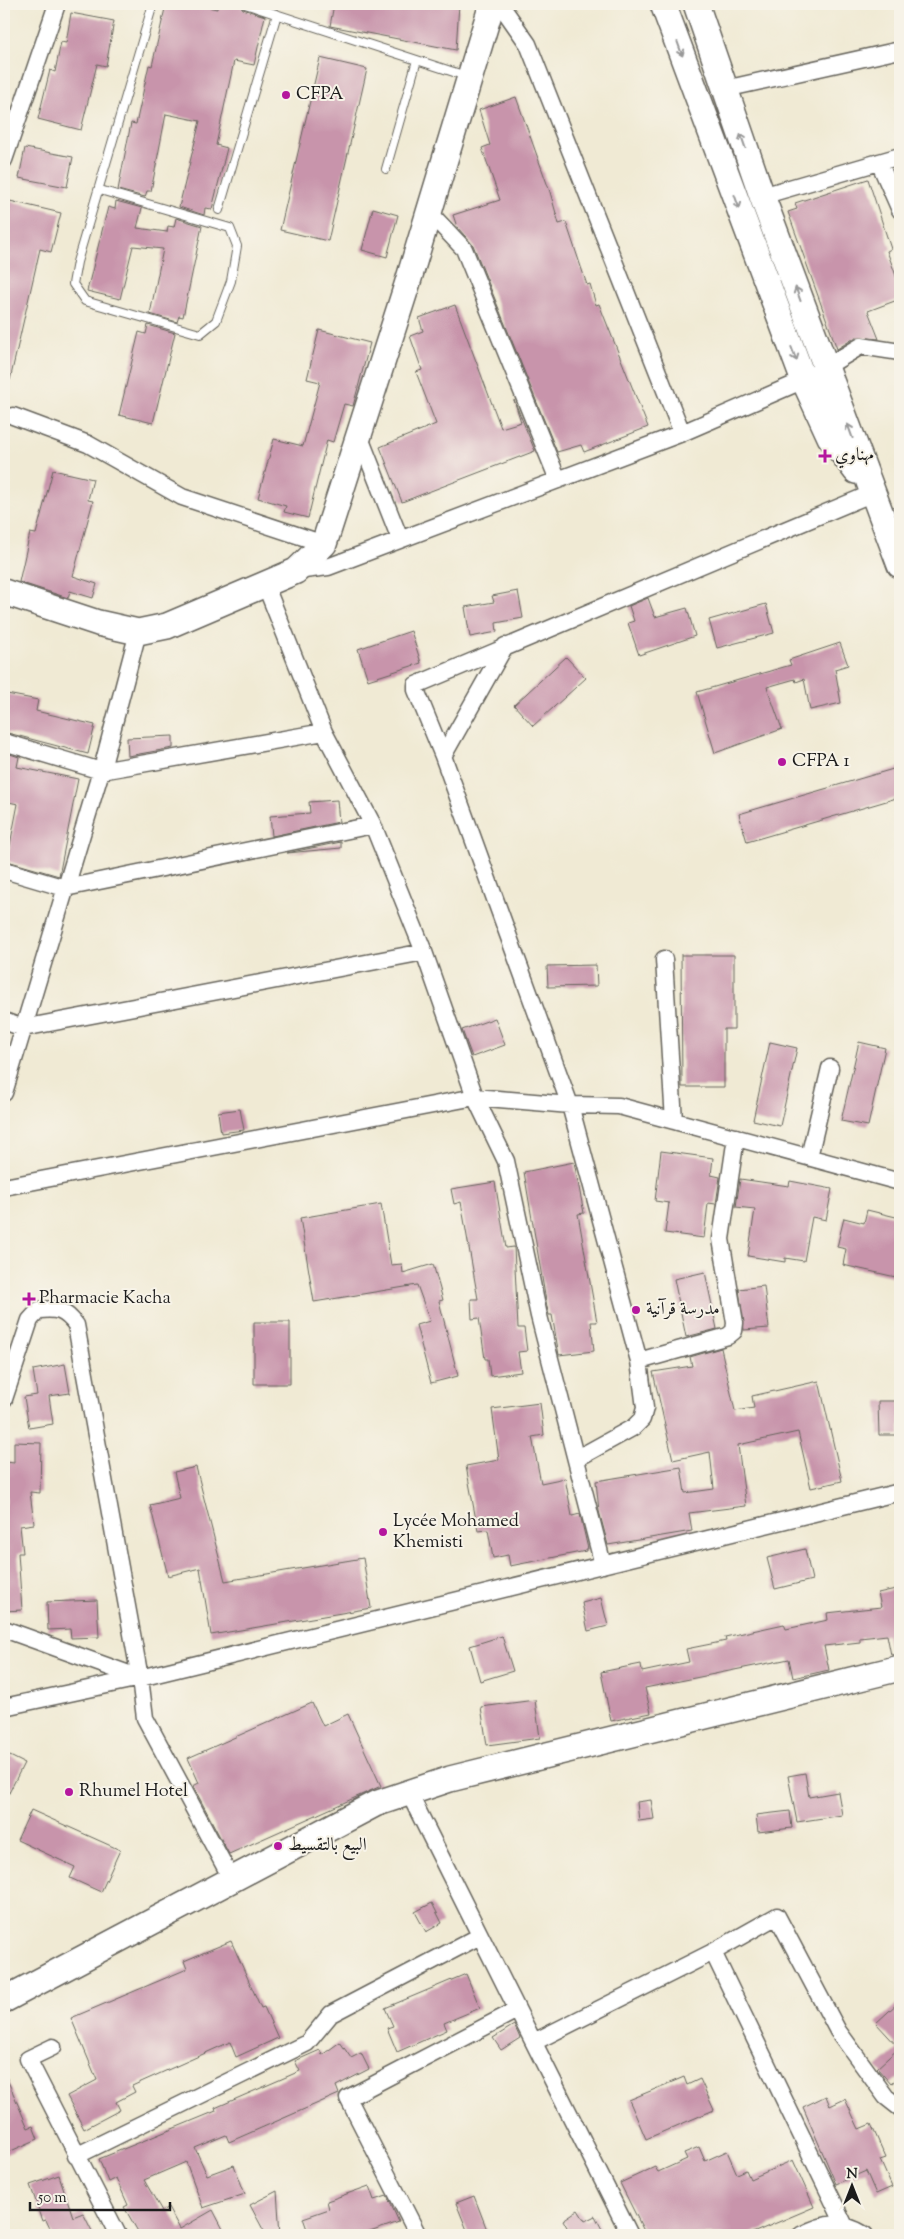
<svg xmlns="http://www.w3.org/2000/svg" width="904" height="2239" viewBox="0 0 904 2239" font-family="'Sorts Mill Goudy',Amiri,serif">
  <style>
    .building { fill: #c894ab }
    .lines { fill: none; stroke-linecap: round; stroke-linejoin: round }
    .lane-casing { stroke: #66645c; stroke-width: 10 }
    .street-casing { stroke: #66645c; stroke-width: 19 }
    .primary-casing { stroke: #66645c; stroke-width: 28 }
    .lane { stroke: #fff; stroke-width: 8 }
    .street { stroke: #fff; stroke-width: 16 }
    .primary { stroke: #fff; stroke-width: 25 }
    .oneway { stroke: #999 }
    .poi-dot { fill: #b5179e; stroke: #f7f3e8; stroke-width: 2 }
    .labels { text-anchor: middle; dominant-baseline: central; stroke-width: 4; stroke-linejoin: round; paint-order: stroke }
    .poi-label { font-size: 18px; fill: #1c1c1c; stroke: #f7f3e8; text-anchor: start }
  </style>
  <rect width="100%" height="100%" fill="#f7f3e8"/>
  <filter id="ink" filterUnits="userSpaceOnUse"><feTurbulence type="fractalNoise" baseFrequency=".02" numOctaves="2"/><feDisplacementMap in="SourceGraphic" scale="10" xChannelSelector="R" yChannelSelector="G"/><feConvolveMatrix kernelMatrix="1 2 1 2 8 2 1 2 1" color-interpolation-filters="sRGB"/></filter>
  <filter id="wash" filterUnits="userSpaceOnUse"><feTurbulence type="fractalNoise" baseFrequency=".0096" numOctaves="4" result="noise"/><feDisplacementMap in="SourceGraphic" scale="20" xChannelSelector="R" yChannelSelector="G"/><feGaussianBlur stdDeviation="1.12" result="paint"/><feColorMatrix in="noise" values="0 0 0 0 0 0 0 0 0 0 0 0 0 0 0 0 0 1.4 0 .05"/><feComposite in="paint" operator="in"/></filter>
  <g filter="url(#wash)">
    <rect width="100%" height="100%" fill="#f0ead4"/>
    <g id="blocks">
      <path class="building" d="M166,4H194L217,9V4H240L243,9L265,16L254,65L234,61L216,145L227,148L212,209L205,208L204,215L179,207L200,121L166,114L151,191H147L145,197L118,190L131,123L136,124L149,65L152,66Z
        M334,4H459L456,50L330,26Z
        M71,13L114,21L106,66L97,64L81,130L38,119L50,70L55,72L61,42L66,43Z
        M320,58L367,69L328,241L280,230Z
        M516,97L550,192L559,224L566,222L587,285L590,284L596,305L599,304L648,427L584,452L581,445L557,452L473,245L457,227L453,215L500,200L482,148L490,145L479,110Z
        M25,148L73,157L67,187L19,178Z
        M868,179L891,249L887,251L900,287V299L868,311L879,339L856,337L837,349L788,212L797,209L795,203Z
        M10,201L61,213L51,252L40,249L10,380L4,379V228Z
        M116,201L142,208L137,228L167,232L168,226L174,227L176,218L202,226L183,317L179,316L177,322L150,314L163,249L133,246L120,299L87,291L108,207L115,209Z
        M373,208L398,215L387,257L362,250Z
        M455,305L501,428L521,422L514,400L535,451L402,502L380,447L436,424L416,372L422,370L410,336L423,331L419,318Z
        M148,325L175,333L153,423L119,415L139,332L146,334Z
        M319,330L370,343L353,406L344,404L333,442L327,440L308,518L284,512L286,506L258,498L274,439L303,446L320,382L307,379Z
        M53,470L93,479L88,500L93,501L73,576L97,584L93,598L70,591L68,598L19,582L30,533L36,534Z
        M518,591L523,618L496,623L497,632L470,637L465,607L494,602L492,596Z
        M648,598L655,617L687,608L695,636L639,655L628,623L634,621L629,606Z
        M766,604L774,633L717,648L709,620Z
        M411,631L421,663L368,680L358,649Z
        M840,643L848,665L835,669L841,703L810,710L804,679L796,682L795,679L767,687L782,729L715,753L697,692L791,665L789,660Z
        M566,657L586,678L533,726L514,705Z
        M7,694L38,700L36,711L95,725L88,754L4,732V711Z
        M173,736V748L128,756L127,738Z
        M4,752L19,757L17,767L78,779L59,876L4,860V854L8,855L18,804L4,801Z
        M900,767V797L747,842L739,814Z
        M337,800L339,822L272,836L270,816L310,813L309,802Z
        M341,842V848L287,853Z
        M681,955H734V1029H724V1087H682Z
        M596,965L597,986L548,987L547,966Z
        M495,1018L505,1045L472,1057L462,1030Z
        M770,1042L797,1048L780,1126L753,1120Z
        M859,1042L885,1048L868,1126L841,1121Z
        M240,1109L244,1130L221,1133L218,1112Z
        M661,1151L713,1158L711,1175L720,1177L716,1204L708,1203L704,1238L665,1233L669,1203L655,1201Z
        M574,1162L584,1213L578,1214L597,1322H591L594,1351L559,1355L552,1315H549L547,1307L524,1172Z
        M740,1179L789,1186L790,1181L832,1189L826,1220L812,1217L804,1261L785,1258V1262L748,1256L755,1209L736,1207Z
        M495,1182L506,1248L514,1247L518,1328H524L527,1351L518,1352L521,1372L490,1376L488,1359H485L479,1318L472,1319L471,1299H478L461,1202L454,1204L451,1189Z
        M381,1204L391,1265L402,1264L403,1273L433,1264L443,1300L439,1301L458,1376L431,1383L416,1325L430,1321L417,1285L314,1302L300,1218Z
        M867,1210L900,1218V1278L843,1265L846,1249L837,1247L844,1218L864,1223Z
        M705,1272L717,1329L686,1337L674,1279Z
        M764,1286L769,1328L744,1330L739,1289Z
        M254,1322H290V1384H254Z
        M721,1348L735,1411L754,1408L752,1396L819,1381L842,1481L811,1488L798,1432L738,1445L746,1506L689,1513L692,1531L608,1545L599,1511L596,1481L681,1467L685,1493L714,1489L710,1452L673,1460L653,1372L692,1366L690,1357Z
        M65,1364L70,1393L49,1396L53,1424L29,1428L24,1397L37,1395L33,1370Z
        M878,1401H900V1435H879Z
        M540,1403L544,1435L532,1437L541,1483L565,1478L572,1516L580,1514L588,1549H586V1551L510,1566L508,1555L493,1558L488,1530L478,1531L466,1466L499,1460L492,1409Z
        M14,1442L41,1443L40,1493L30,1492L34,1524L20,1526L23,1553H18L22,1610L4,1611V1504H6V1462L14,1463Z
        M196,1467L225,1581L363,1558L371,1608L211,1635L200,1568L168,1576L150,1505L180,1498L174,1472Z
        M805,1549L812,1580L775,1589L767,1558Z
        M900,1588V1654L891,1655L887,1635L860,1638V1642L824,1646L829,1670L793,1678L789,1659L645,1688L651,1713L611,1721L601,1672L641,1664L642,1672L689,1662L686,1649L726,1641L725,1637L784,1624L786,1629L828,1620L827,1613L881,1607L878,1593Z
        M601,1598L608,1626L588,1631L582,1603Z
        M97,1600L99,1637L71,1638L70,1629L48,1630L47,1602Z
        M502,1636L513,1671L480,1681L470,1646Z
        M535,1700L540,1738L487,1745L481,1707Z
        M312,1703L323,1726L348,1714L381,1786L229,1854L193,1786L199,1783L188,1758Z
        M4,1753L24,1763L4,1803Z
        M805,1773L809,1797L838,1792L842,1815L797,1822L788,1776Z
        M651,1800L654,1819L639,1821L637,1802Z
        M31,1810L120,1850L101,1892L70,1878L75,1867L17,1840Z
        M790,1811L792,1828L758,1832L756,1815Z
        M432,1903L442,1923L426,1932L415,1912Z
        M231,1941L261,2008L264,2007L278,2038L236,2057L230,2042L132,2086L135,2092L116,2102L120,2110L84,2129L67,2096L97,2080L71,2018L187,1969L184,1961Z
        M466,1974L480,2008L444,2023L447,2030L397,2052L387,2028L393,2026L385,2008Z
        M900,2001V2076L891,2084L877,2068L899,2048L876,2023Z
        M514,2025L520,2038L501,2050L493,2038Z
        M340,2042L351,2058L361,2053L369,2069L336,2086L339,2094L229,2142L226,2135L195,2148L207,2175L234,2165L245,2194L203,2208L186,2162L144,2180L162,2211L168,2207L180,2229L213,2210L226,2235H140L124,2207L128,2205L116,2178L108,2182L99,2159L216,2111L215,2108L300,2071L295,2061L320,2050L322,2055Z
        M4,2072L28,2128L33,2126L38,2139L4,2154Z
        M684,2077L687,2085L700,2079L714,2110L646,2139L629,2100Z
        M826,2096L830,2106L845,2099L859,2129L871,2124L886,2158L880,2160L892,2187L876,2194L866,2171L836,2184L803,2107Z
        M699,2147L705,2161L727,2151L737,2174L746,2170L750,2179L793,2160L814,2207L748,2235H646L620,2183L655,2167L658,2172L687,2159L684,2153Z
        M59,2175L73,2217L83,2213L94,2235H53L46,2220L43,2221L30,2185Z
        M369,2186L374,2200L387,2196L399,2222L361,2235H309L303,2218L329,2209L327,2201Z
        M277,2191L280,2235H266L250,2205Z
        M474,2196L489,2235H469L456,2203Z
        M578,2210L585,2221L595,2216L605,2235H556L568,2229L563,2220Z"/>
    </g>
  </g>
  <g filter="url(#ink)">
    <use href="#blocks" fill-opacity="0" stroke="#66645c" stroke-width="1"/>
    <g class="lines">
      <g class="lane-casing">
        <path id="lane" d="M245,4L466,76
          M386,169L417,60
          M100,190L230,228L237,246L231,281L216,321L200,334L85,301L73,284L77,262L153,4
          M219,210L277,14"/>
      </g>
      <g class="street-casing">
        <path id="street" d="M500,4L528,44L682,433
          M725,89L900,50
          M4,160L57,4
          M879,162L900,210
          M762,196L900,156
          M429,212L464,249L558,480
          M13,416L88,444L182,497L324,544
          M359,435L400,539
          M296,571L328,567L682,433L804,380L861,346L900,352
          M265,584L324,732L373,825L424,952L475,1097L506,1161L539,1316L603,1565
          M4,742L101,771L324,732
          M443,756L505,646
          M4,870L65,888L373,825
          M664,959L674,1121
          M4,1021L23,1028L424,952
          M4,1093L104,761L138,632
          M809,1157L830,1068
          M4,1187L475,1097L570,1105L619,1106L900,1182
          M639,1361L728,1336L734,1331L735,1323L721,1239L736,1137
          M4,1399L30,1320L39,1310C57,1308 65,1310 76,1325L140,1678L145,1718L231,1878
          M576,1459L634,1427L642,1419L645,1408L639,1361L570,1105L443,756L416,690V685L873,493
          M4,1629L140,1678L900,1492
          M4,1707L140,1678
          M409,1793L630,2235
          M713,1952L777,1916L838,2031L886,2097L900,2108
          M534,2042L713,1952L844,2224
          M53,2047L28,2059L118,2235
          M76,2156L307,2043L331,2014L480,1936
          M418,2235L348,2098L517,2010
          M801,2235C827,2222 840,2220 865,2235"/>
      </g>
      <g class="primary-casing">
        <path id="primary" d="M663,4L802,376L830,437L856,471
          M696,4L762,196L900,565
          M4,592L98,623L138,632L167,626L296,571L324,544L407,285L492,4
          M4,2000L375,1804L450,1779L900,1668"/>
      </g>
      <use href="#lane" class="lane"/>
      <use href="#street" class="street"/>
      <use href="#primary" class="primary"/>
    </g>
    <defs><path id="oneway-shaft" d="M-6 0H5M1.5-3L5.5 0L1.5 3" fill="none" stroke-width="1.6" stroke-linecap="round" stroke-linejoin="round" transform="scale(1.25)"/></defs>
    <g class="oneway">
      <use href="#oneway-shaft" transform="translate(680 49) rotate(70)"/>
      <use href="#oneway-shaft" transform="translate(743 141) rotate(-109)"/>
      <use href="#oneway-shaft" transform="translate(737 202) rotate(70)"/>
      <use href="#oneway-shaft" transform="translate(798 294) rotate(-110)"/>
      <use href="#oneway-shaft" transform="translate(794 354) rotate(69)"/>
      <use href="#oneway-shaft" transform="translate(850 431) rotate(-110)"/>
    </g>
  </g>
  <g class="poi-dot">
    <circle cx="286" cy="95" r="5"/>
    <path d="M822.5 448.5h5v5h5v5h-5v5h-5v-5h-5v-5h5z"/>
    <circle cx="782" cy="762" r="5"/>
    <path d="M26.5 1291.5h5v5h5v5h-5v5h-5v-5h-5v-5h5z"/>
    <circle cx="636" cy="1310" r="5"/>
    <circle cx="383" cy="1532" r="5"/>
    <circle cx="69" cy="1792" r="5"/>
    <circle cx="278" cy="1846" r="5"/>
  </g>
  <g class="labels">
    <g class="poi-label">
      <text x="296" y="95">CFPA</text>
      <text x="835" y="456">مهناوي</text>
      <text x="792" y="762">CFPA 1</text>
      <text x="39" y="1299">Pharmacie Kacha</text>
      <text x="646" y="1310">مدرسة قرآنية</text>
      <text x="393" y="1522">Lycée Mohamed<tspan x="393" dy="21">Khemisti</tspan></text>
      <text x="79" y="1792">Rhumel Hotel</text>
      <text x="288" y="1846">البيع بالتقسيط</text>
    </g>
  </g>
  <rect width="904" height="2239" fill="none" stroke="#f7f3e8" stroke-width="20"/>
  <g transform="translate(852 2186)" stroke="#f7f3e8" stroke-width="4" paint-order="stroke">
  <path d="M0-4L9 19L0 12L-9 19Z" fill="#1c1c1c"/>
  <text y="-8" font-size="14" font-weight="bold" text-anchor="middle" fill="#1c1c1c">N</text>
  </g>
  <path d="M30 2202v8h140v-8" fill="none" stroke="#1c1c1c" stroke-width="2.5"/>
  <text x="38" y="2202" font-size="15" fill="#1c1c1c" stroke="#f7f3e8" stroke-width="4" paint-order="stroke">50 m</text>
</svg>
